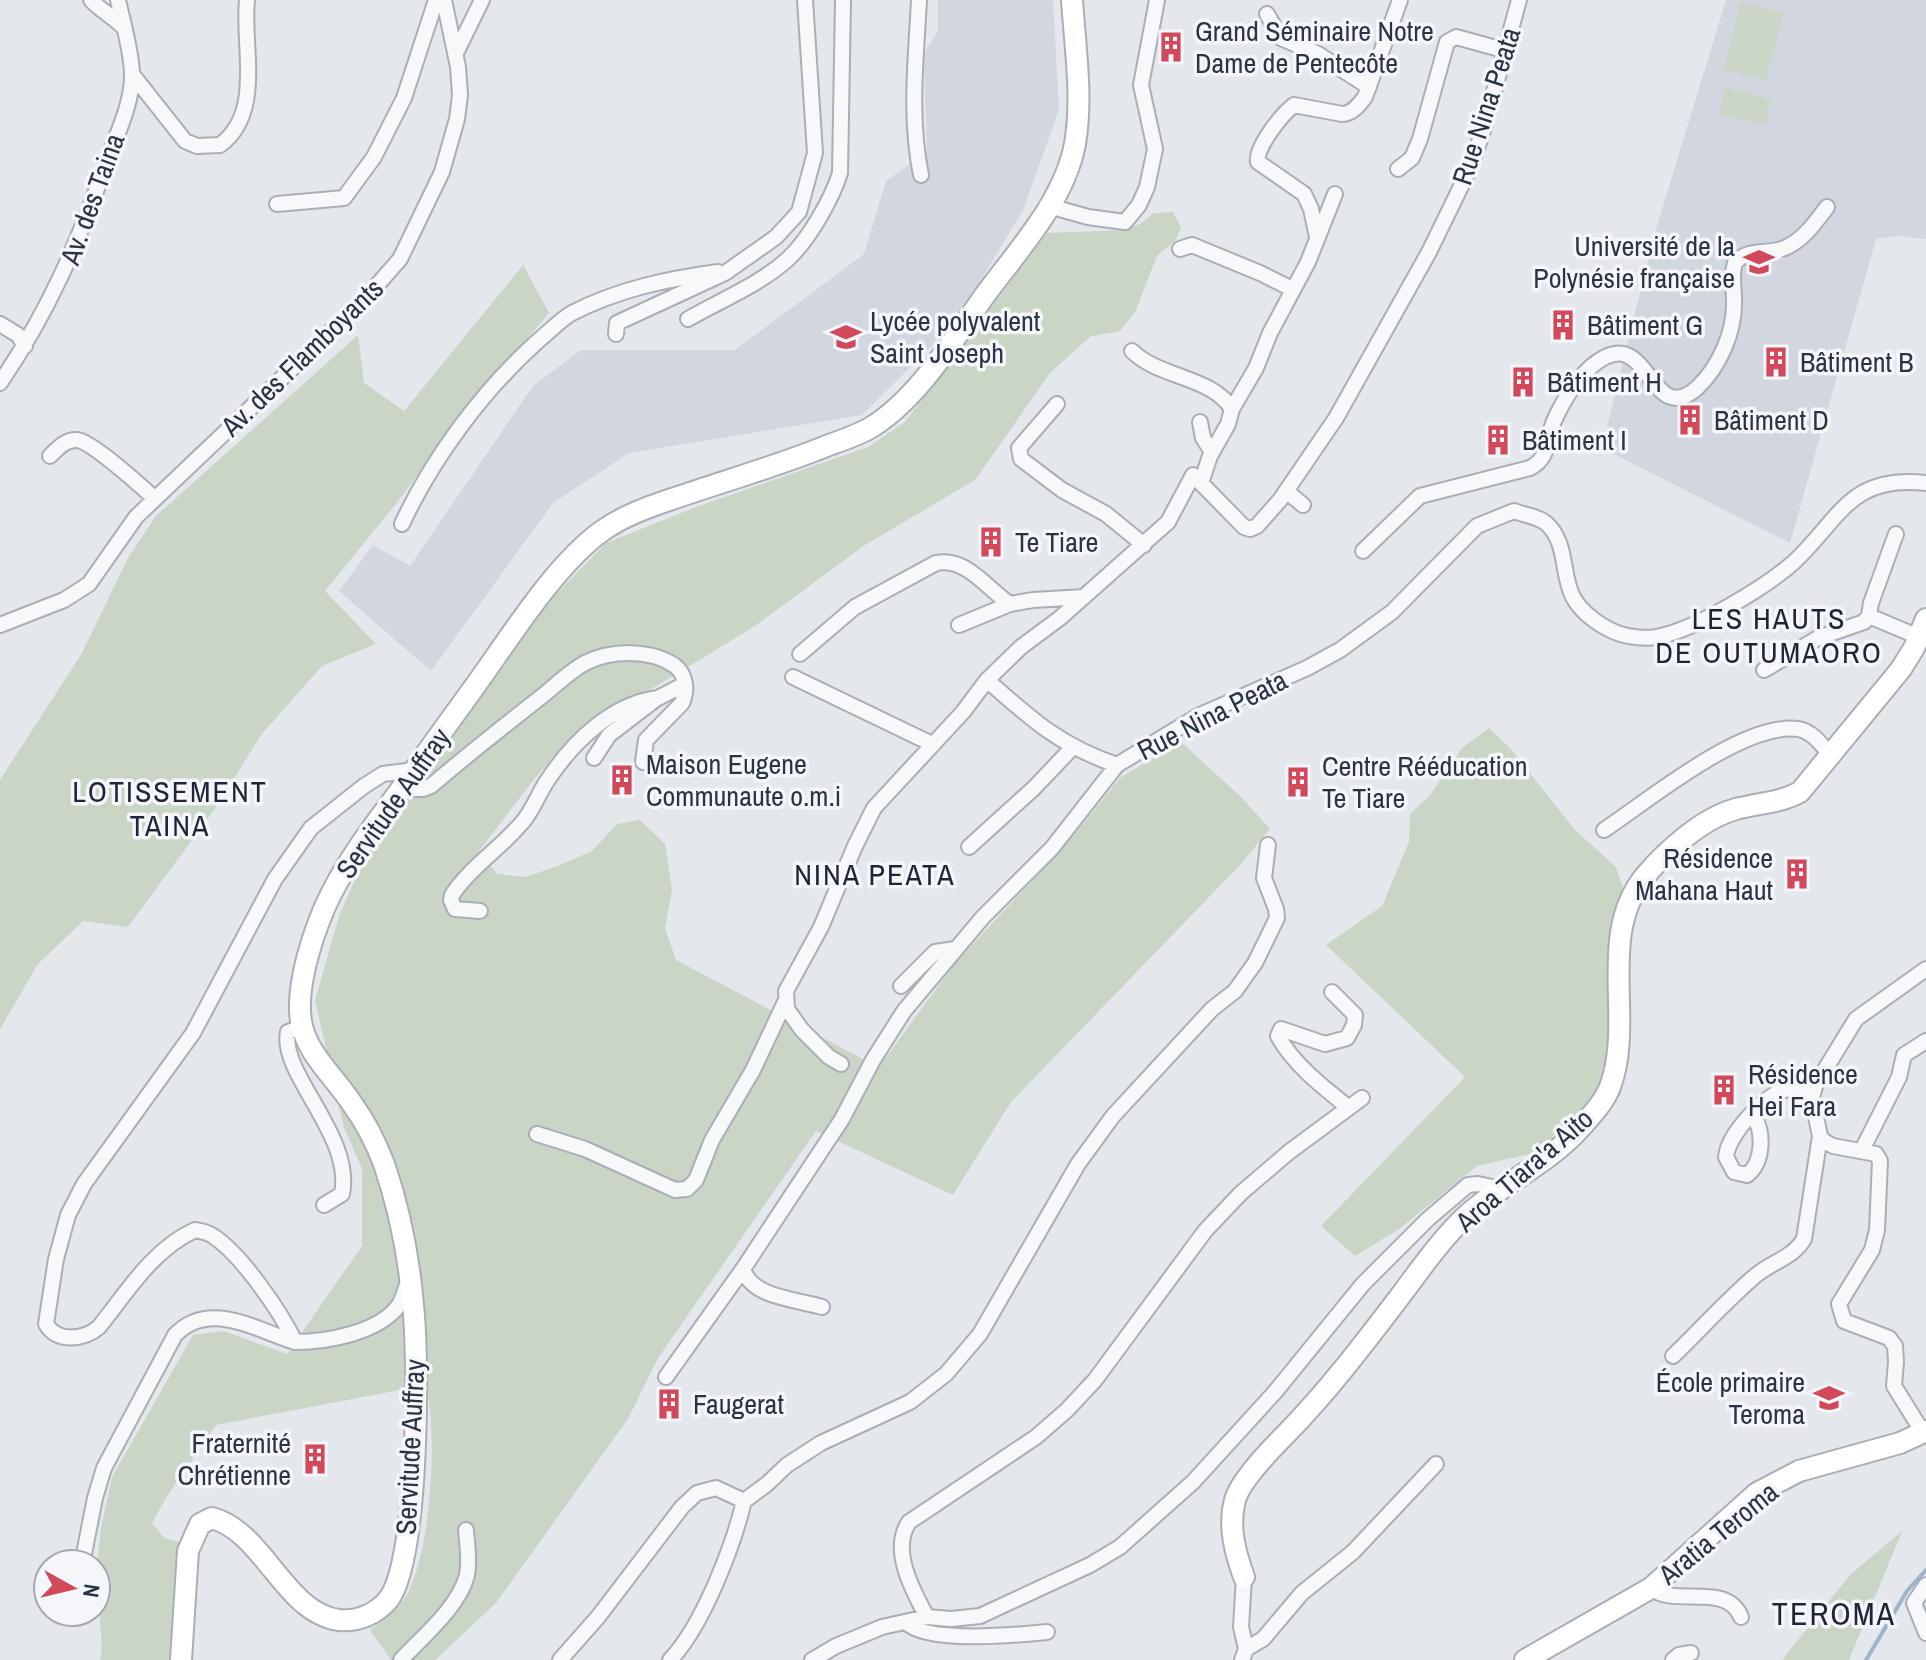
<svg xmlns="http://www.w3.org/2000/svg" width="1926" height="1660" viewBox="0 0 1926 1660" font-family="'Archivo Narrow',sans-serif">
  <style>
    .built { fill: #d2d6de }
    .green { fill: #c9d6c5 }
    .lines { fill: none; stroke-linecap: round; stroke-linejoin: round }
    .stream { stroke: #9fb4cc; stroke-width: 4 }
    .street-casing { stroke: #a9aeb7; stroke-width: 18 }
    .secondary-casing { stroke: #a9aeb7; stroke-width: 24 }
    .street { stroke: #f7f8fa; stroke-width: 14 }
    .secondary { stroke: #fff; stroke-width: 20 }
    .labels { text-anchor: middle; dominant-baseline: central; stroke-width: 7; stroke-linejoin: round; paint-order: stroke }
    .poi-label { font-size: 28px; fill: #2b3445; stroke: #f4f6f9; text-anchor: start }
    .street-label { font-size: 28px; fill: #2b3445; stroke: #f4f6f9 }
    .neighbourhood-label { font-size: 30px; letter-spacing: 2px; fill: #1d2536; stroke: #f4f6f9 }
    .quarter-label { font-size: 32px; letter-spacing: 2px; fill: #1d2536; stroke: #f4f6f9 }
  </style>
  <rect width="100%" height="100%" fill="#e4e7ec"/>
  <path class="built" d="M938,0H1053L1059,110L1023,210L954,324L862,415L629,453L553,503L431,671L339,591L373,545L410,566L533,386L581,350H735L864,254L886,181L927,152L924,53L938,31Z
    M1726,0H1926V239L1896,236L1876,239L1790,543L1602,448L1653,239Z"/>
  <path class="green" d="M1741,2L1783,13L1766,80L1724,69Z
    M1725,88L1771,99L1765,125L1719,114Z
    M1173,212L1181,227L1176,240L1157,256L1135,312L1120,331L1091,336L1050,373L975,480L865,545L752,628L653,688L592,720L539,773L479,851L497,874L526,877L560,865L592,851L617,824L640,820L665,844L672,890L665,928L676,960L863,1059H885L954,964L1064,847L1121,777L1181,742L1240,796L1270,829L1241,864L1011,1102L953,1195L816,1131L658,1358L628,1419L496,1603L435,1660H391L370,1630C384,1619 401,1607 409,1591C431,1542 438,1437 426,1385L216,1425L167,1496L152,1523L164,1538L183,1543L175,1660H100L102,1648L96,1573L101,1528L112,1477L193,1335L224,1331L287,1354L362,1246V1169L343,1125L315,1000L340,913L362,865L427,769L550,600L606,543L696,507L868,447L905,422L1047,233L1124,230L1140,224L1154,213Z
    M523,265L549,313L463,414L399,500L325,591L376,644L322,666L261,735L217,806L128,927L83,921L38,964L0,1029V780L82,653L128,558L156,516L358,335L364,383L404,411Z
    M1489,728L1511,749L1575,830L1616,867L1624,892L1609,1011L1608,1072L1587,1108L1534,1153L1477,1166L1399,1229L1355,1256L1321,1226L1465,1077L1326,945L1382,906L1409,842L1410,814L1430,795L1463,747Z
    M1902,1531L1849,1660H1782L1850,1575Z"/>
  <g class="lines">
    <path class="stream" d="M1866,1660L1907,1591L1926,1570"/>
    <g class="street-casing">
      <path id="street" d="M91,0C101,11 114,17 124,28
        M919,0C916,59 909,117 921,175
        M1519,0L1484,128L1470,168L1429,252L1336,418L1280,500L1257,526L1250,529L1244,527L1193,475L1168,522L1060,618L1021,647L987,680C1031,719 1060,746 1117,765L1198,716L1307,668L1340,650L1392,612L1477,526L1514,511C1524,515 1540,517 1547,524C1568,544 1561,574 1573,597C1582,614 1603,628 1620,634C1630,637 1646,639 1656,637C1693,631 1766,587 1794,562C1840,519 1850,474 1926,483
        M1267,14L1281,38L1318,54L1369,87
        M456,53L482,0
        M132,74L185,141L197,146L220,145C264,113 242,46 247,0
        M1398,169L1412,158L1420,139L1447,42L1456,37L1507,51
        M277,204L344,198L374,157L404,98L436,0
        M1049,206L1088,217L1125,222L1139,205L1147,187L1155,149L1141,85L1157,0
        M1317,237L1311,209L1304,194L1258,162C1255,148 1282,114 1294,105L1342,114C1352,114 1359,105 1365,97L1400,0
        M1180,249L1192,245L1260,273L1292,289
        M688,319C721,300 761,284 789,258C809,239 832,199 840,173L843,0
        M0,324L18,335L25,346
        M616,334L617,323L725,273L776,237L799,212L815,153L805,0
        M1132,351C1159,378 1211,376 1232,409
        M0,383C49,311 78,243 107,161C117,134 133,102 132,73C131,49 123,23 118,0
        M1057,404L1019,448L1021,459L1062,490L1106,514L1144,545
        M1200,422L1203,438L1212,452
        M50,456C58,448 66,439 77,440C91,441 142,487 154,498
        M1201,483L1210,456L1228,424L1232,409L1256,368L1270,333L1308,262L1335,194
        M1286,491L1303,505
        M402,524C433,457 484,389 539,340C550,331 560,320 572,313C619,289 667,279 718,272
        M1363,551L1420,496L1530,468C1550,458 1546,439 1554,421C1563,401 1575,381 1592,366C1650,317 1648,431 1697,388C1720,366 1735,331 1734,300C1734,287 1731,275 1735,263C1746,249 1766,254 1782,249C1802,242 1815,223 1827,207
        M1869,616L1871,603L1896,534
        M0,625L64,600L89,584L136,517L364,300L400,259L442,172L457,119L460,95L458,67L444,0
        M959,625L1010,604L1033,600L1084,597
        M800,654L855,607L936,563C967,557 986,588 1010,604
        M1764,670L1818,638L1864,622L1869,616L1919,637
        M793,677L932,744
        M594,758L609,735L656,699L685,684
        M401,789H423L431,786C467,755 504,726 541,697C555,686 570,671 585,663C611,650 649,649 674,665C686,674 688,690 682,703L646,740L643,762
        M1604,830C1649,800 1743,722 1798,729C1812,731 1822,745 1830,755
        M969,847L1034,788L1073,747
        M480,911L455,909L451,900L452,895C471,866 504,846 525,819C534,807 539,793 547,781C572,743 611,704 658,698
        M901,986L935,952L955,949
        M1332,992L1355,1015L1354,1025L1347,1038L1325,1044L1281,1029L1278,1036C1293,1064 1324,1088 1349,1108
        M302,1027L288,1032C279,1073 354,1136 342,1194L324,1205
        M841,1064L829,1057L802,1030L787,1009L786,991L821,927L855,846L874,808L963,712L987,680
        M1812,1098L1815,1086L1856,1019L1926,969
        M1753,1115C1764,1131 1764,1162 1747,1175L1734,1172L1726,1157C1728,1134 1765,1094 1788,1089C1794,1087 1801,1089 1807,1091L1812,1098L1820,1136L1824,1141L1833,1146L1876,1154L1880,1161L1877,1230L1872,1250L1839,1304L1844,1321L1889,1338L1895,1346L1896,1362L1894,1386L1917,1423L1921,1434
        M537,1134L585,1149L675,1190L687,1189L696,1180L712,1140L753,1070L785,1002
        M1862,1150L1899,1077L1904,1055L1926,1041
        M408,1282C405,1289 403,1299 399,1305C379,1333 326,1342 295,1342C281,1312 241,1254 213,1236C209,1233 201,1231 195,1230C153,1249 127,1292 99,1327C84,1340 57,1343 46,1324L56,1259L68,1215L84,1184L193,1033L275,879L311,828L364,786L383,774L414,770
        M822,1307C796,1299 752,1298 743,1269L842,1119L873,1060L904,1011L983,917L1052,848L1117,765
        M1673,1356C1700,1330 1726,1301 1755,1276C1771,1262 1793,1258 1804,1239L1820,1136
        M666,1377L743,1269
        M82,1564L95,1498L104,1468L175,1335C209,1299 256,1330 295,1342
        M1926,1585L1914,1603L1926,1633
        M1651,1588C1675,1608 1726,1581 1741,1617
        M927,1617C913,1591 890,1550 909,1522L1036,1437L1067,1410L1095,1380L1205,1231L1241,1193L1289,1152L1362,1098
        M906,1622C925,1644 1018,1635 1047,1632
        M1246,1649L1263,1639L1302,1593L1353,1552L1436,1464
        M401,1660C423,1636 459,1607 467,1575C470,1560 467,1544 466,1530
        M560,1660L598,1617L682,1507L697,1493L716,1488L744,1501
        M670,1660C702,1627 733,1547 744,1501L767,1484L787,1465L821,1443L910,1402L946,1374L980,1334L1078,1164L1113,1116L1212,1009L1235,991L1255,963L1277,918L1276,909L1264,878L1268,845
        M812,1660L836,1646L882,1627L927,1617L951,1619L980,1616L1090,1565L1120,1547L1193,1482L1275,1392L1363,1284L1428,1219L1468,1185L1478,1184L1501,1189
        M1242,1660L1246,1649L1241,1627L1244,1577
        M1673,1660L1679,1655L1691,1653"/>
    </g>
    <g class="secondary-casing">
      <path id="secondary" d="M1244,1577C1235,1552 1228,1526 1235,1500C1240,1481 1272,1448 1287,1433C1327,1392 1363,1345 1398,1299C1420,1270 1441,1239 1467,1215C1503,1183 1551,1162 1582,1126C1592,1115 1604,1102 1610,1087C1635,1020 1596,936 1645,876C1667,850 1703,818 1736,809C1758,803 1780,803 1800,792L1901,669L1914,648L1926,619
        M181,1660L188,1551L200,1524L212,1518C264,1532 285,1613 339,1620C358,1622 376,1614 388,1600C419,1562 419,1358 413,1305C409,1258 399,1208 384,1164C376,1143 366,1123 353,1105C336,1078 306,1054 301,1021C295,985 315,926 331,894C350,857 374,825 399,792C422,759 446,726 470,693C506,644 554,565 602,531C623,516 648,507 672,499C724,481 778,466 829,445C843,440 858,435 870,428C917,400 954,339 985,295C1019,249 1064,201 1075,144C1083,97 1075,47 1072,0
        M1525,1660L1651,1588L1757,1493L1799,1471L1900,1443L1926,1431"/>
    </g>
    <use href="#street" class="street"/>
    <use href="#secondary" class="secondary"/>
  </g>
  <defs>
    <g id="building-bare" transform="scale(2.4)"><path d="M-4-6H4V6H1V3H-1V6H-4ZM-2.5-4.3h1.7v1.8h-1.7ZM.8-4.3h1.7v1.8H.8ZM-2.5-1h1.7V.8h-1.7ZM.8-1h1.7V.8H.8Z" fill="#d1495b" stroke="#f4f6f9" stroke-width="2.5" paint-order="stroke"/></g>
    <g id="university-bare" transform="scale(2.4)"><path d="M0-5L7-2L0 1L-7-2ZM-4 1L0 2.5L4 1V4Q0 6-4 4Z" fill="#d1495b" stroke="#f4f6f9" stroke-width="2.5" paint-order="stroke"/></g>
    <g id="school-bare" transform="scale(2.4)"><path d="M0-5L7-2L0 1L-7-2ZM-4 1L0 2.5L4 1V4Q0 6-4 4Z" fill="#d1495b" stroke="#f4f6f9" stroke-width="2.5" paint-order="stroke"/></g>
  </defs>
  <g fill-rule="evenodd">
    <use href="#building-bare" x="1171" y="47"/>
    <use href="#university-bare" x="1759" y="262"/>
    <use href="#building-bare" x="1563" y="325"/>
    <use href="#school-bare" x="846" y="337"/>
    <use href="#building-bare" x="1776" y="362"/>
    <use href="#building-bare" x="1523" y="382"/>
    <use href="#building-bare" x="1690" y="420"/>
    <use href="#building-bare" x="1498" y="440"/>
    <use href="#building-bare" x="991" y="542"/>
    <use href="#building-bare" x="622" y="780"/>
    <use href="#building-bare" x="1298" y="782"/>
    <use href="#building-bare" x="1797" y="874"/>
    <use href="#building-bare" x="1724" y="1090"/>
    <use href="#school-bare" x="1829" y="1398"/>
    <use href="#building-bare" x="669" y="1404"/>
    <use href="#building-bare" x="315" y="1459"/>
  </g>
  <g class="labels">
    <g class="poi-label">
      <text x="1195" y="31">Grand Séminaire Notre<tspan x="1195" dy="32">Dame de Pentecôte</tspan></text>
      <text x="1735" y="246" text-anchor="end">Université de la<tspan x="1735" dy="32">Polynésie française</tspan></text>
      <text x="870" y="321">Lycée polyvalent<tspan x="870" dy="32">Saint Joseph</tspan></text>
      <text x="1587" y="325">Bâtiment G</text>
      <text x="1800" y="362">Bâtiment B</text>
      <text x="1547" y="382">Bâtiment H</text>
      <text x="1714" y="420">Bâtiment D</text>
      <text x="1522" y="440">Bâtiment I</text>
      <text x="1015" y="542">Te Tiare</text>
      <text x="646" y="764">Maison Eugene<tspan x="646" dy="32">Communaute o.m.i</tspan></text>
      <text x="1322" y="766">Centre Rééducation<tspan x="1322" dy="32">Te Tiare</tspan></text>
      <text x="1773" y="858" text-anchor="end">Résidence<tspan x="1773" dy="32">Mahana Haut</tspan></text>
      <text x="1748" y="1074">Résidence<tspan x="1748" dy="32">Hei Fara</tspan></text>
      <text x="1805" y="1382" text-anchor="end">École primaire<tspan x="1805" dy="32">Teroma</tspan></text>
      <text x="693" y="1404">Faugerat</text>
      <text x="291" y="1443" text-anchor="end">Fraternité<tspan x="291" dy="32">Chrétienne</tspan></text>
    </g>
    <g class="street-label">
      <text transform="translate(1486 106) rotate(-72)">Rue Nina Peata</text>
      <text transform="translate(92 199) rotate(-70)">Av. des Taina</text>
      <text transform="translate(302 357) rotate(-44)">Av. des Flamboyants</text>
      <text transform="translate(1212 715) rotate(-27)">Rue Nina Peata</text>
      <text transform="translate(393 803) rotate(-55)">Servitude Auffray</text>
      <text transform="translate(1524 1170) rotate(-41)">Aroa Tiara'a Aito</text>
      <text transform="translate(410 1447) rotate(-87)">Servitude Auffray</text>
      <text transform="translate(1718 1533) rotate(-39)">Aratia Teroma</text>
    </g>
    <g class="neighbourhood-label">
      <text x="1769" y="618">LES HAUTS<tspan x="1769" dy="34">DE OUTUMAORO</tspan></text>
      <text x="170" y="791">LOTISSEMENT<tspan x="170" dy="34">TAINA</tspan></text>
      <text x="875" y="874">NINA PEATA</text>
    </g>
    <g class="quarter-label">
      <text x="1834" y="1613">TEROMA</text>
    </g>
  </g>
  <g transform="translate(72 1588) rotate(98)"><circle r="38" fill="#f4f6f9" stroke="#a4a8b1" stroke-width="2"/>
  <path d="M0-6L14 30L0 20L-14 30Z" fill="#d1495b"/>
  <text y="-12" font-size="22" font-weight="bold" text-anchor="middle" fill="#2b3445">N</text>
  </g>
</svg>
